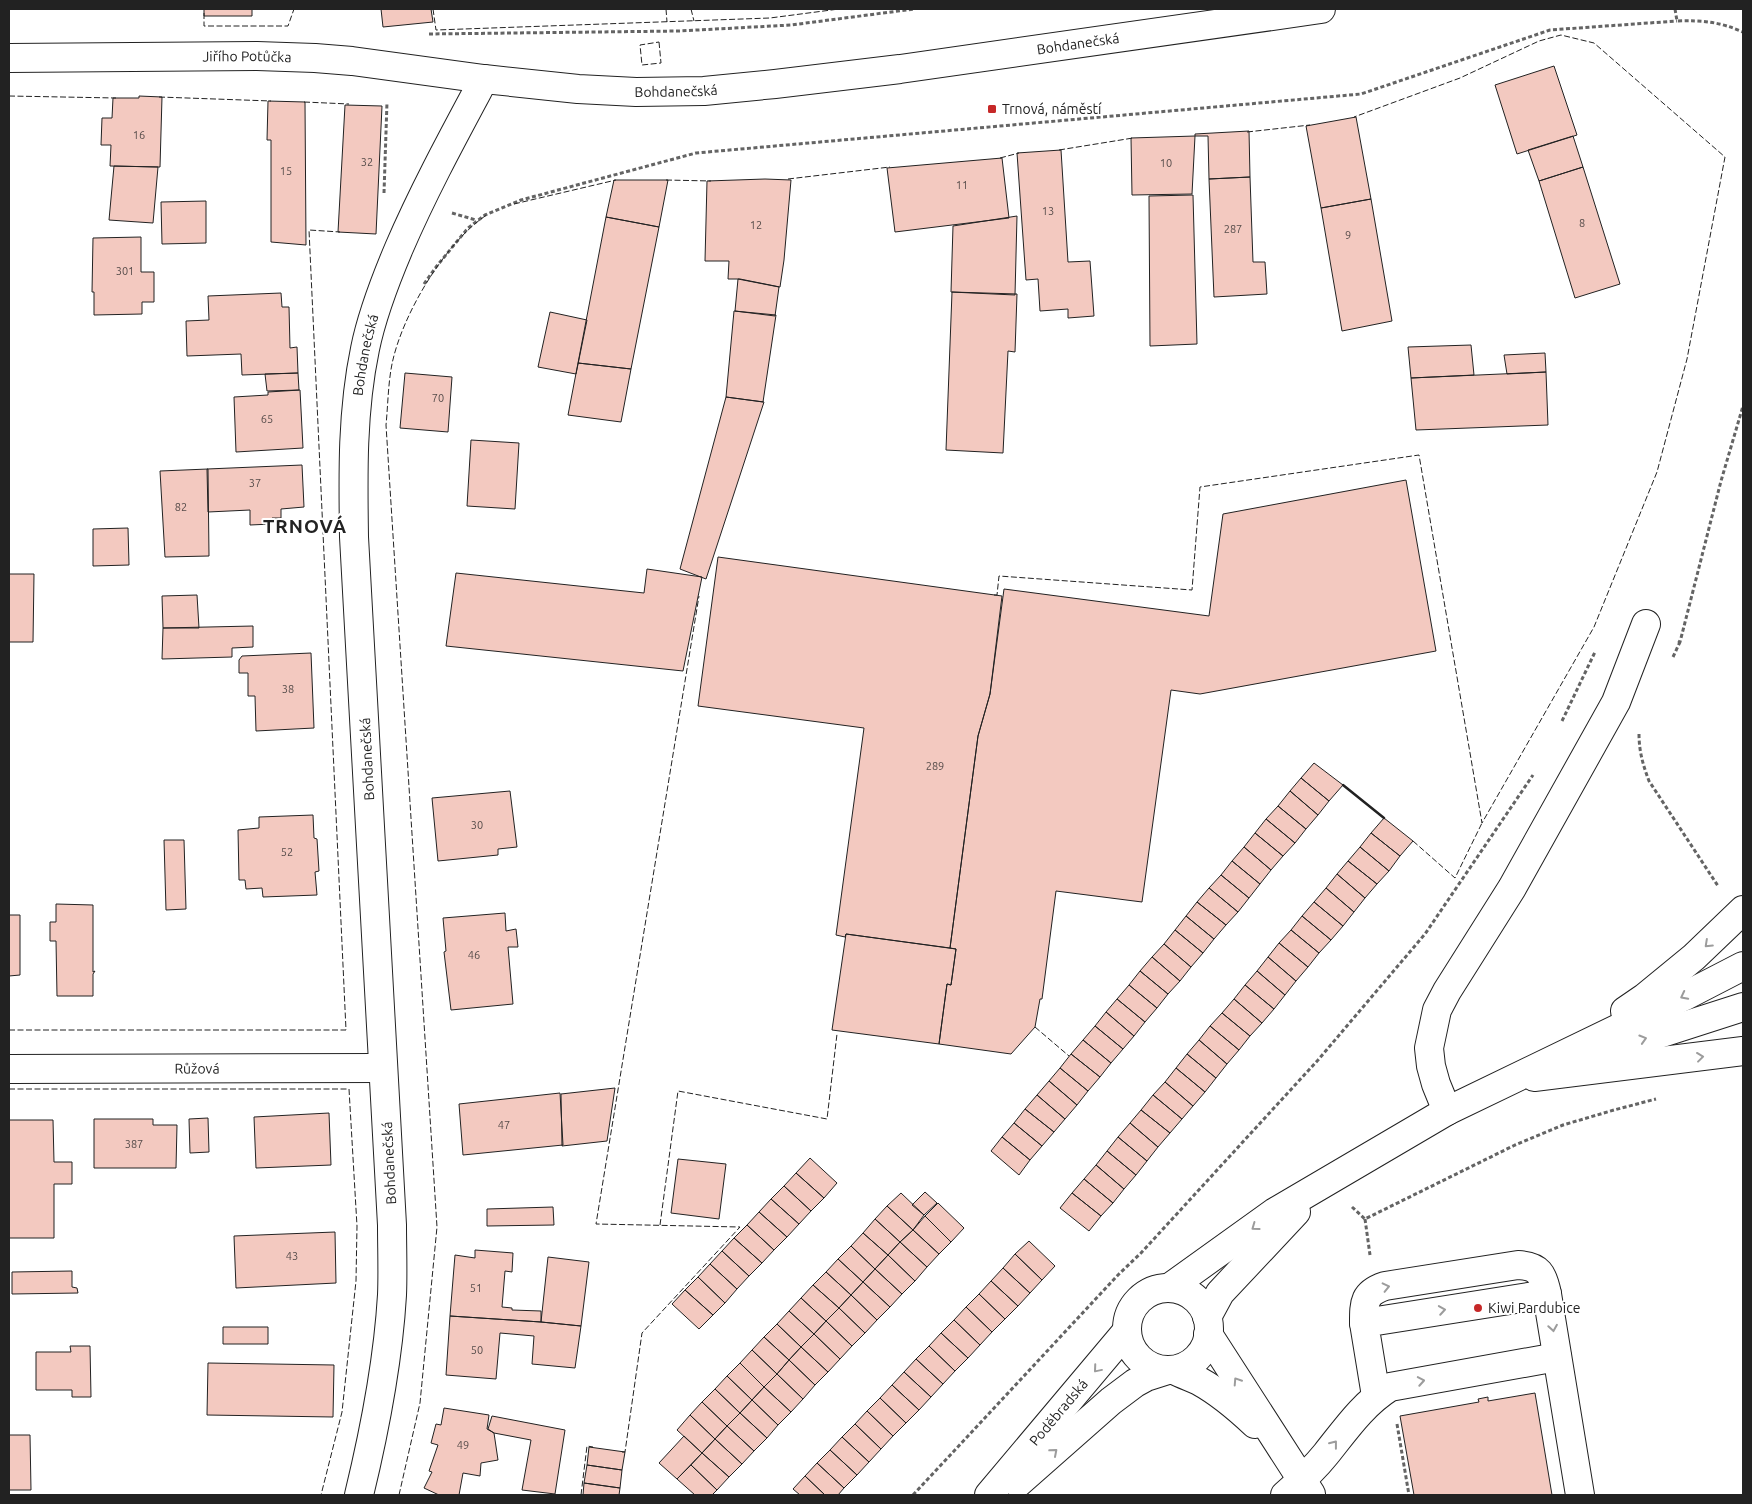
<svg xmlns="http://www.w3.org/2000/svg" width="1752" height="1504" viewBox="0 0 1752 1504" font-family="Ubuntu,sans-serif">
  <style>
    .building { fill: #f3c9c0; stroke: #222 }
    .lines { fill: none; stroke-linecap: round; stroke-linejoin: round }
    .minor-casing { stroke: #222; stroke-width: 30 }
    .path { stroke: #646464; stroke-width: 3; stroke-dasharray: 4 2.5; stroke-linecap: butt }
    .minor { stroke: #fff; stroke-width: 28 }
    .fence { stroke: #222; stroke-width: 1; stroke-dasharray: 6 2.5; stroke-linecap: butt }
    .wall { stroke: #222; stroke-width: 2.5 }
    .oneway { stroke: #9c9c9c }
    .poi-dot { fill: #c62828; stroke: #fff; stroke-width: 2 }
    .labels { text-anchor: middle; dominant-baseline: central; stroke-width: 4; stroke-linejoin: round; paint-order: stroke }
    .number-label { font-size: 11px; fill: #564c4a }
    .street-label { font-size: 14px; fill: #222; stroke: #fff }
    .poi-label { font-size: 14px; fill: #222; stroke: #fff; text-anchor: start }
    .district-label { font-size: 19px; font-weight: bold; letter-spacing: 1px; fill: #222; stroke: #fff }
  </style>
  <rect width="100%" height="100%" fill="#fff"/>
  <path class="building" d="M204,9H252V16H204Z
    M381,9H431L433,22L383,27Z
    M1554,66L1577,135L1517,154L1495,85Z
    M139,96L162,97L160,167L110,166L111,145H101L102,118H112L113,98H139Z
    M268,101L305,102L306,245L271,242V140H267Z
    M345,105L382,106L376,234L338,232Z
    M1356,117L1371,199L1321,208L1306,126Z
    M1249,131L1250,177L1209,179L1208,136H1195V134Z
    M1195,136L1192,194L1132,195L1131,138Z
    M1573,136L1583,167L1539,181L1528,150Z
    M1061,150L1068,262L1090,261L1094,316L1068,318V309L1040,311L1038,279L1026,280L1017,153Z
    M1002,158L1009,218L895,232L887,168Z
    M114,166L158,167L153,223L109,220Z
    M1583,167L1620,284L1575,298L1539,181Z
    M1250,177L1253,262H1265L1267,294L1214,297L1209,179Z
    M765,179L791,180L784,260L780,287L740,279H728L729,261H705L707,181Z
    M614,180H668L659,227L606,217Z
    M1193,195L1197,344L1150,346L1149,196Z
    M1371,199L1392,321L1342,331L1321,208Z
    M206,201V243L162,244L161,202Z
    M1017,216L1015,295L951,292L953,226Z
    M606,217L659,227L631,369L578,363Z
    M141,237V272H154V302H142V314L94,315V292H92L93,238Z
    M738,279L779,287L775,316L735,311Z
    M952,292L1017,294L1015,352L1008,351L1003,453L946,450Z
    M281,293L282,307H289L290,348L297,347L298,373L242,375L241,354L187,356L186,321L209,320L208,296Z
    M734,311L776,315L763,402L726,397Z
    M550,312L587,320L576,374L538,367Z
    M1471,345L1474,375L1411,378L1408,347Z
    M1545,353L1546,372L1507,374L1504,355Z
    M578,363L631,369L621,422L568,415Z
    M1546,372L1548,425L1416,430L1411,378Z
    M298,373L299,390L267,391L265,374Z
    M405,373L452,377L448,432L400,428Z
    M300,390L303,448L236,452L234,397L268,395V392Z
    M726,397L764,402L706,579L680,569Z
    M471,440L519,443L515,509L467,506Z
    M302,465L304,507L281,509V518H272V524L250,525V510L208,512L207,469Z
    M208,469L209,556L165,557L160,471Z
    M1406,480L1436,651L1200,694L1171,690L1142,902L1056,891L1042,999H1040L1035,1027L1011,1054L939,1044L947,984L951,985L956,949L950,948L978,736L990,694L1004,589L1209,616L1223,514Z
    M128,528L129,565L93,566V529Z
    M718,557L1002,596L990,694L978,736L950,948L846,934L845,937L836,935L864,728L698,706Z
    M647,569L702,577L683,671L446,646L456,573L644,593Z
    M9,574H34L33,642H9Z
    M197,595L199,628H163L162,596Z
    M253,626V647L232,648V657L162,659L163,628Z
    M311,653L314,728L256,731L255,696H248V673H239V660L242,656Z
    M1314,763L1343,785L1329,801L1301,778Z
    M1301,778L1329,801L1318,815L1290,791Z
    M510,791L517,847L498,849V855L438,861L432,798Z
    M1290,791L1318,815L1306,829L1278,806Z
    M1278,806L1306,829L1295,843L1266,819Z
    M313,815L314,838L317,839L319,871L315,872L317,895L263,897L262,888L246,889L245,880H239L238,830L259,828V817Z
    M1384,818L1413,841L1400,856L1371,833Z
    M1266,819L1295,843L1283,856L1255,833Z
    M1255,833L1283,856L1271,870L1244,847Z
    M1371,833L1400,856L1389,871L1360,847Z
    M164,840H184L186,909L166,910Z
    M1244,847L1271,870L1260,884L1232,861Z
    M1360,847L1389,871L1377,884L1348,861Z
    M1232,861L1260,884L1249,898L1221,875Z
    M1348,861L1377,884L1365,898L1337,874Z
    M1337,874L1365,898L1354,912L1326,888Z
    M1221,875L1249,898L1238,912L1209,888Z
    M1209,888L1238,912L1226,925L1197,902Z
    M1326,888L1354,912L1343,926L1314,902Z
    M1197,902L1226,925L1214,939L1186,916Z
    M1314,902L1343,926L1331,940L1302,916Z
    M56,904L93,905V972L95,971L93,974V996H57L56,941H50V922H56Z
    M505,913L506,931L516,929L518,947H508L513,1004L451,1010L444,952L446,951L443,918Z
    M9,915H20V975L9,976Z
    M1186,916L1214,939L1203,953L1175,930Z
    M1302,916L1331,940L1319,953L1291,930Z
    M1175,930L1203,953L1191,967L1164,944Z
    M1291,930L1319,953L1308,967L1279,943Z
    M846,934L956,949L951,985L947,984L939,1044L832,1030Z
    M1279,943L1308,967L1296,981L1268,957Z
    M1164,944L1191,967L1180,981L1152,957Z
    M1152,957L1180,981L1168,994L1140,971Z
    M1268,957L1296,981L1285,995L1257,971Z
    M1140,971L1168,994L1157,1008L1129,985Z
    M1257,971L1285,995L1274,1009L1245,985Z
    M1129,985L1157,1008L1145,1022L1117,999Z
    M1245,985L1274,1009L1262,1023L1234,999Z
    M1117,999L1145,1022L1134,1036L1106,1012Z
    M1234,999L1262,1023L1250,1036L1222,1013Z
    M1106,1012L1134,1036L1123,1049L1095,1026Z
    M1222,1013L1250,1036L1239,1050L1210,1026Z
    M1095,1026L1123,1049L1111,1063L1083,1040Z
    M1210,1026L1239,1050L1227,1064L1199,1040Z
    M1083,1040L1111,1063L1100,1077L1071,1054Z
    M1199,1040L1227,1064L1216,1078L1187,1054Z
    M1071,1054L1100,1077L1088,1091L1060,1068Z
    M1187,1054L1216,1078L1205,1092L1176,1068Z
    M1060,1068L1088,1091L1077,1105L1049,1081Z
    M1176,1068L1205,1092L1193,1106L1165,1082Z
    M1049,1081L1077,1105L1065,1119L1037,1095Z
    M1165,1082L1193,1106L1182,1119L1153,1095Z
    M615,1088L607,1141L562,1146L561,1094Z
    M560,1093L563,1145L463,1155L459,1104Z
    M1037,1095L1065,1119L1054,1132L1025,1109Z
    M1153,1095L1182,1119L1170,1133L1141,1110Z
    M1025,1109L1054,1132L1042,1146L1014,1123Z
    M1141,1110L1170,1133L1158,1147L1130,1123Z
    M329,1113L331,1165L256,1168L254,1117Z
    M208,1118L209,1152L190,1153L189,1119Z
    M94,1119H153V1125H177L176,1168H94Z
    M9,1120H53L54,1162H72V1184H54V1238H9Z
    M1014,1123L1042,1146L1030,1160L1002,1137Z
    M1130,1123L1158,1147L1147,1161L1118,1137Z
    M1002,1137L1030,1160L1019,1175L991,1151Z
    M1118,1137L1147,1161L1136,1175L1107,1151Z
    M1107,1151L1136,1175L1124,1189L1096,1165Z
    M810,1158L837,1183L824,1198L796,1173Z
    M678,1159L726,1164L719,1219L671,1213Z
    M1096,1165L1124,1189L1113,1203L1084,1179Z
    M796,1173L824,1198L811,1211L784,1186Z
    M1084,1179L1113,1203L1101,1216L1072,1193Z
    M784,1186L811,1211L799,1224L771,1199Z
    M925,1192L937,1203L924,1215L912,1205Z
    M901,1193L924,1215L913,1230L887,1206Z
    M1072,1193L1101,1216L1089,1231L1060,1208Z
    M771,1199L799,1224L787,1237L759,1212Z
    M938,1203L964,1228L951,1242L925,1216Z
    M887,1206L913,1230L900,1242L875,1219Z
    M553,1207L554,1225L487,1226V1209Z
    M759,1212L787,1237L774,1250L747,1225Z
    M925,1216L951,1242L939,1254L913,1230Z
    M875,1219L900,1242L888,1255L863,1233Z
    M747,1225L774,1250L762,1263L734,1238Z
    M913,1230L939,1254L927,1267L900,1242Z
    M335,1232L336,1283L236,1288L234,1236Z
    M863,1233L888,1255L875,1269L851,1246Z
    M734,1238L762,1263L749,1276L722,1251Z
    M1029,1241L1055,1266L1042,1280L1015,1254Z
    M900,1242L927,1267L915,1281L888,1255Z
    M851,1246L875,1269L863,1282L838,1259Z
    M475,1250L513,1253L512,1272L505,1271L502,1307L512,1308V1310L541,1311V1322L450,1316L455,1255L475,1258Z
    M722,1251L749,1276L737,1289L710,1264Z
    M1015,1254L1042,1280L1030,1293L1003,1268Z
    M888,1255L915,1281L902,1294L875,1269Z
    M548,1257L589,1262L581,1326L541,1322Z
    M838,1259L863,1282L851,1295L826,1272Z
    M710,1264L737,1289L725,1303L698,1277Z
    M1003,1268L1030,1293L1018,1306L991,1281Z
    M875,1269L902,1294L890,1307L863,1282Z
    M72,1271V1287L77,1288L78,1293L12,1294V1272Z
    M826,1272L851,1295L839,1308L813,1285Z
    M698,1277L725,1303L713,1315L685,1290Z
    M991,1281L1018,1306L1005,1319L979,1294Z
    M863,1282L890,1307L877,1320L851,1295Z
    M813,1285L839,1308L826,1321L801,1298Z
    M685,1290L713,1315L699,1329L672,1304Z
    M979,1294L1005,1319L992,1332L966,1307Z
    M851,1295L877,1320L865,1333L839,1308Z
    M801,1298L826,1321L814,1334L789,1311Z
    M966,1307L992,1332L980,1345L954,1320Z
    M839,1308L865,1333L852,1346L826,1321Z
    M789,1311L814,1334L801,1347L777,1324Z
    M450,1316L541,1322L581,1326L575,1368L532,1364L534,1336L500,1333L496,1379L446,1375Z
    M954,1320L980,1345L968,1358L941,1333Z
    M826,1321L852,1346L840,1359L814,1334Z
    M777,1324L801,1347L789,1360L764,1337Z
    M223,1327H268V1344H223Z
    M941,1333L968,1358L955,1371L929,1346Z
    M814,1334L840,1359L828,1372L801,1347Z
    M764,1337L789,1360L777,1374L752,1350Z
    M70,1346H90L91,1397H72V1390H36V1352H71Z
    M929,1346L955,1371L943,1384L916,1359Z
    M801,1347L828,1372L815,1385L789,1360Z
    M752,1350L777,1374L764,1387L740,1363Z
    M916,1359L943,1384L931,1397L904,1372Z
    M789,1360L815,1385L803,1399L777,1374Z
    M208,1363L334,1365L333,1417L207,1415Z
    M740,1363L764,1387L752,1400L727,1376Z
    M904,1372L931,1397L919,1410L892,1385Z
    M777,1374L803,1399L791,1412L764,1387Z
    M727,1376L752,1400L740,1413L715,1389Z
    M892,1385L919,1410L906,1423L880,1398Z
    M764,1387L791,1412L778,1425L752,1400Z
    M715,1389L740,1413L727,1426L702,1402Z
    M1535,1393L1552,1495H1414L1400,1416L1479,1402L1478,1399L1488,1397V1401Z
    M880,1398L906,1423L893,1436L867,1411Z
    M752,1400L778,1425L767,1438L740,1413Z
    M702,1402L727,1426L715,1439L690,1415Z
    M444,1408L489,1415L487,1429L494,1433L498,1460L481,1463L480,1476L463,1473L459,1495H439L424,1488L432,1472L429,1471L438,1445L431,1443L436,1424L441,1425Z
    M867,1411L893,1436L881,1449L855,1424Z
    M740,1413L767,1438L754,1451L727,1426Z
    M690,1415L715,1439L702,1453L677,1430Z
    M492,1416L565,1430L555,1494L522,1490L531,1440L494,1433L488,1429Z
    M855,1424L881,1449L869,1462L842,1437Z
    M727,1426L754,1451L742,1464L715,1439Z
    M9,1435H30L31,1490H9Z
    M684,1436L702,1453L677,1479L659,1463Z
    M842,1437L869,1462L857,1475L830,1450Z
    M715,1439L742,1464L729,1477L702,1453Z
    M589,1447L625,1452L622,1470L587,1465Z
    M830,1450L857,1475L844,1488L817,1463Z
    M702,1453L729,1477L717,1490L691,1465Z
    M817,1463L844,1488L838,1495H825L805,1476Z
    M587,1465L622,1470L620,1488L584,1483Z
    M691,1465L717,1490L712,1495H695L677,1479Z
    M805,1476L825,1495H800L793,1489Z
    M584,1483L620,1488L619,1495H583Z"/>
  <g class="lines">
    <g class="minor-casing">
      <g id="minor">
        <path id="s1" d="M9,58L257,56L315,58L352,61L484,79L578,89L636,92L704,91L775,84L900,69L1321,9"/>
        <path d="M1625,1011L1644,998L1694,957L1743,910"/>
        <path d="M1600,1053L1743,1007"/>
        <path id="s2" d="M9,1069L383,1068"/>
        <path d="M1534,1077L1743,1051"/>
        <path d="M1447,1111L1436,1084L1431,1066L1429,1048L1437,1010L1447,991L1512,888L1616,702L1646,624"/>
        <path d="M1169,1288L1275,1212L1447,1111L1683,997L1743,966"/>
        <circle cx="1168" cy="1329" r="41"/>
        <path d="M1207,1317L1220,1293L1296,1212"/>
        <path d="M1364,1323C1364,1302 1364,1293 1385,1286L1518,1265C1539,1266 1543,1274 1547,1294L1580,1495"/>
        <path d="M1208,1334L1311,1494"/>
        <path d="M1174,1370C1182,1374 1190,1377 1199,1381C1219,1392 1238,1408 1255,1424"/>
        <path d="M1376,1396L1364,1323L1547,1294"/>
        <path d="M1018,1483L1111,1401L1135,1383L1146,1377L1168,1370"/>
        <path id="s3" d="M359,1495C375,1429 388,1363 392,1295C393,1272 392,1248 392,1225L354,537C353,474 352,411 365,349C372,314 385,281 399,248C424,190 454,135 484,79"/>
        <path id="s4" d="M989,1495L1127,1331"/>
        <path d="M1285,1495C1300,1482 1314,1469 1326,1454C1346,1429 1363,1404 1390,1387L1557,1357"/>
      </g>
    </g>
    <path class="path" d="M1675,9L1677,21C1703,20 1720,22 1743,32
      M429,34L679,31L791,25L914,9
      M384,193L387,102
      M452,213L476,220
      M424,284L436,267L468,228L485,215L521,200L696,153L1361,94L1550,30L1677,21
      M1678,641L1680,642L1721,481L1743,406
      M1673,657L1680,642
      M1562,721L1595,652
      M1639,734C1639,751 1643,765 1649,781L1718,886
      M1352,1207L1365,1219L1515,1145L1563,1125L1614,1110L1656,1099
      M1365,1219L1370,1255
      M1397,1424L1409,1495
      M913,1495L1118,1275L1141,1253L1318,1060L1425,934L1533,775"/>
    <use href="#minor" class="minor"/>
    <path class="fence" d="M433,9L436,30L770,18L839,9
      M666,9L667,22
      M691,9L694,21
      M204,13V26H288L294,9
      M659,42L661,63L642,65L640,45Z
      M9,96L116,98
      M159,97L271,101
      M304,102L349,104
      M1247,132L1310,125
      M1059,150L1133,138
      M1000,158L1019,153
      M788,179L890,167
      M666,180L711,181
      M514,204L616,180
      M994,595H997L999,576L1192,590L1200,487L1419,455L1482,823L1594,627L1657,472L1687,359L1725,157L1594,43L1561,35L1539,41L1460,78L1354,117
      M1413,841L1455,878L1482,823
      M1035,1027L1069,1056
      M9,1030H346L309,230L340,232
      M9,1089H349L357,1226L356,1281L342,1412L321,1495
      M660,1225L678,1091L827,1119L837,1034
      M622,1452H625L642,1333L740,1227L596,1224L699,596
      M399,1495L420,1403L437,1227L386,425C388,405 388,384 392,364C402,315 445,242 488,214
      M581,1495L587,1446L593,1447"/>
    <path class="wall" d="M1343,785L1384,818"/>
  </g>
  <defs><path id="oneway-chevron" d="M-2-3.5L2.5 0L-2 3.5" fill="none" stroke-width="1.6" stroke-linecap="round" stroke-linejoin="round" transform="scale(1.25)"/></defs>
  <g class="oneway">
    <use href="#oneway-chevron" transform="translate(1708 944) rotate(137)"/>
    <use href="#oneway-chevron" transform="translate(1684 996) rotate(153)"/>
    <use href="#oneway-chevron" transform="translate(1643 1039) rotate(-17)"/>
    <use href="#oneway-chevron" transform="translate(1700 1057) rotate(-7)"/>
    <use href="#oneway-chevron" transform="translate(1255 1227) rotate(144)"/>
    <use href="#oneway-chevron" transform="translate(1386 1287) rotate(-13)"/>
    <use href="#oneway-chevron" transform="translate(1442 1310) rotate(-9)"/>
    <use href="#oneway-chevron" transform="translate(1553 1328) rotate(81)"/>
    <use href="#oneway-chevron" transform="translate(1097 1369) rotate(130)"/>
    <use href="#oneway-chevron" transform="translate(1237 1381) rotate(-123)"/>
    <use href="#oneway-chevron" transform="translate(1421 1381) rotate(-10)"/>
    <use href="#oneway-chevron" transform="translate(1334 1444) rotate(-52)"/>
    <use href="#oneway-chevron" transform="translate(1054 1452) rotate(-41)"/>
  </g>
  <g class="poi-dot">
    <rect x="987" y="104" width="10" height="10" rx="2.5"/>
    <circle cx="1478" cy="1308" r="5"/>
  </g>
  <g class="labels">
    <g class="number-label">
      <text x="139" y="135">16</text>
      <text x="367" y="162">32</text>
      <text x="1166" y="163">10</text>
      <text x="286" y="171">15</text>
      <text x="962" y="185">11</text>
      <text x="1048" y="211">13</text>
      <text x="1582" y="223">8</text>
      <text x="756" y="225">12</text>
      <text x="1233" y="229">287</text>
      <text x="1348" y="235">9</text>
      <text x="125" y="271">301</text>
      <text x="438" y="398">70</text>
      <text x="267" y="419">65</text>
      <text x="255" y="483">37</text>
      <text x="181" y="507">82</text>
      <text x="288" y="689">38</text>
      <text x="935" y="766">289</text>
      <text x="477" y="825">30</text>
      <text x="287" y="852">52</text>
      <text x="474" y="955">46</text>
      <text x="504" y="1125">47</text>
      <text x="134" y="1144">387</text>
      <text x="292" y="1256">43</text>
      <text x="476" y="1288">51</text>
      <text x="477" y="1350">50</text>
      <text x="463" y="1445">49</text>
    </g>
    <g class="street-label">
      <text stroke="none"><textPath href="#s1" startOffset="1074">Bohdanečská</textPath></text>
      <text stroke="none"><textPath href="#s1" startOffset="238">Jiřího Potůčka</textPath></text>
      <text stroke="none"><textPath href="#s1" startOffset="669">Bohdanečská</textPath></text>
      <text stroke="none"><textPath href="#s3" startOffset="1145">Bohdanečská</textPath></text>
      <text transform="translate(367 759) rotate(-93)">Bohdanečská</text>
      <text stroke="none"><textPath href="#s2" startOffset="188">Růžová</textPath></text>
      <text transform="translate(389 1163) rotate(-93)">Bohdanečská</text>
      <text stroke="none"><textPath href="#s4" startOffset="108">Poděbradská</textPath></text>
    </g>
    <g class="poi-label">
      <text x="1002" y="109">Trnová, náměstí</text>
      <text x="1488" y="1308">Kiwi Pardubice</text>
    </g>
    <g class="district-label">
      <text x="305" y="526">TRNOVÁ</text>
    </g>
  </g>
  <rect width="1752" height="1504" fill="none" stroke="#222222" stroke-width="20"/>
</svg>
